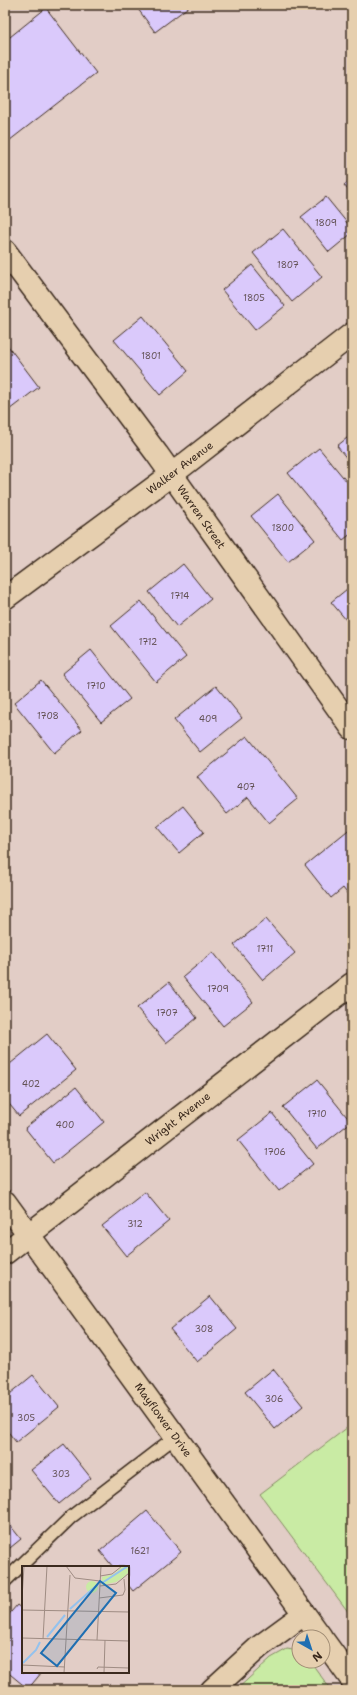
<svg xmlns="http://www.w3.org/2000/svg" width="357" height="1695" viewBox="0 0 357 1695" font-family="'Shantell Sans',sans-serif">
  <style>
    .green { fill: #c9eba4; stroke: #828a61 }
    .building { fill: #dac9fb; stroke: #3b2a1e }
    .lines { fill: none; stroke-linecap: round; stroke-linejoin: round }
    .lane-casing { stroke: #3b2a1e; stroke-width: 15 }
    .street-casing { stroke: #3b2a1e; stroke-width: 25 }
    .secondary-casing { stroke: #3b2a1e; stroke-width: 25 }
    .lane { stroke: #e6cfaf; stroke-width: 12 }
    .street { stroke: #e6cfaf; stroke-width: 22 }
    .secondary { stroke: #e6cfaf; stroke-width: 22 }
    .labels { text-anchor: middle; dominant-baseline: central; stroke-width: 3; stroke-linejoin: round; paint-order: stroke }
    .number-label { font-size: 9px; fill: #635255 }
    .street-label { font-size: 11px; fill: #3b2a1e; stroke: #e6cfaf }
    .inset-river { fill: none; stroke: #94c2ee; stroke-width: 2 }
    .inset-road { fill: none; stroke: #9f8c83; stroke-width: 1 }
    .view { fill: #1f6fb2; fill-opacity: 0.15; stroke: #1f6fb2; stroke-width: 2 }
    .inset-edge { fill: none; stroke: #3b2a1e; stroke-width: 2 }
  </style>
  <rect width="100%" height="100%" fill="#e2cdc6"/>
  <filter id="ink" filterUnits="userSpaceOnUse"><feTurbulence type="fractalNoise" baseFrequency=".025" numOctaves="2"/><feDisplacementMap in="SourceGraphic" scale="8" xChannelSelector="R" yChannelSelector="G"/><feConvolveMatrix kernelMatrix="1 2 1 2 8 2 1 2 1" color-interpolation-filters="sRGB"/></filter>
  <g filter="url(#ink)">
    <path class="green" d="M352,1424V1617L260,1494Z
      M287,1649L299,1651V1661H310L331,1690H236L271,1658Z"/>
    <path class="building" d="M135,5H191L155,32Z
      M46,8L96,73L5,144V41Z
      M352,179V195L344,185Z
      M326,197L352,229V233L329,252L301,217Z
      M283,229L322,277L292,302L253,253Z
      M252,265L285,306L255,330L222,290Z
      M143,316L188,371L160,395L114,340Z
      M5,342L39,387L5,413Z
      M352,434V465L337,446Z
      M319,448L352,488V533L343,540L288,473Z
      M278,494L315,540L288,562L251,516Z
      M183,564L211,599L177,627L149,592Z
      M352,585V627L331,602Z
      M141,601L186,657L156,682L111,626Z
      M91,650L130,699L101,722L62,674Z
      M41,680L82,730L54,753L14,703Z
      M216,686L242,718L200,752L174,720Z
      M247,736L298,799L269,823L248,797L227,814L197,777Z
      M183,806L204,832L179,853L157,827Z
      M352,827V900L343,888L331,898L305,865Z
      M266,919L295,953L263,980L234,945Z
      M213,952L253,1002L223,1026L183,977Z
      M169,982L197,1018L166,1043L137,1008Z
      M47,1034L76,1070L19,1116L5,1099V1068Z
      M317,1080L351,1122L317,1149L283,1107Z
      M76,1087L104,1122L53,1163L25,1128Z
      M272,1113L313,1164L279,1191L238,1140Z
      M145,1192L169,1221L126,1256L102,1226Z
      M210,1296L237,1329L197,1362L170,1329Z
      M273,1369L303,1406L275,1429L245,1392Z
      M33,1375L59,1407L16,1442L5,1428V1398Z
      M64,1444L91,1478L59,1504L31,1470Z
      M147,1511L181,1552L133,1591L128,1585V1567H113L100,1551Z
      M5,1519L21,1539L5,1552Z
      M17,1605L23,1610V1672H42L28,1689L5,1670V1619Z"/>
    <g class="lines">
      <g class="lane-casing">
        <path id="lane" d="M5,1581L71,1517L175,1437"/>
      </g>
      <g class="street-casing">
        <path id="street" d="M5,251L157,454L352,728
          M5,1202L321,1637
          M5,1253L352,984
          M323,1640L352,1680
          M212,1690L259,1647L304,1614"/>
      </g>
      <g class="secondary-casing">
        <path id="secondary" d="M5,598L171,475L352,334"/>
      </g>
      <use href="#lane" class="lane"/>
      <use href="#street" class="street"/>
      <use href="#secondary" class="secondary"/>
    </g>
  </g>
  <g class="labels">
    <g class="number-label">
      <text x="326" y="223">1809</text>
      <text x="288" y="265">1807</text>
      <text x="254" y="298">1805</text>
      <text x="151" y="356">1801</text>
      <text x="283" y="528">1800</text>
      <text x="180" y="596">1714</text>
      <text x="148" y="642">1712</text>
      <text x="96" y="686">1710</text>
      <text x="48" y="716">1708</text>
      <text x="208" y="719">409</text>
      <text x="246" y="787">407</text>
      <text x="265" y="949">1711</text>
      <text x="218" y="989">1709</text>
      <text x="167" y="1013">1707</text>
      <text x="31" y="1084">402</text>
      <text x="317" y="1114">1710</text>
      <text x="65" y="1125">400</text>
      <text x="275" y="1152">1706</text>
      <text x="135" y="1224">312</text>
      <text x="204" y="1329">308</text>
      <text x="274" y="1399">306</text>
      <text x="26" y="1418">305</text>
      <text x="61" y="1474">303</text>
      <text x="140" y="1551">1621</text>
    </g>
    <g class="street-label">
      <text transform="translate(180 468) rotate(-37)">Walker Avenue</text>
      <text transform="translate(201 517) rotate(55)">Warren Street</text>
      <text transform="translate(178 1119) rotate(-38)">Wright Avenue</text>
      <text transform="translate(163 1420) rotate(54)">Mayflower Drive</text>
    </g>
  </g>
  <g transform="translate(22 1566)">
    <rect width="107" height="107" fill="#e2cdc6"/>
    <path d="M101,0H107V6L102,11L94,16L80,19V11L92,8ZM64 21a6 6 0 1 1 12 0a6 6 0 1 1-12 0Z" fill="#c9eba4"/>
    <path class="inset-river" d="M80,17L106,0M48,43L75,19M25,71L43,49M1,97L14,84L18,76"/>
    <path class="inset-road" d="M44,0L53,12L78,15M78,10L90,8L100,0M78,20L94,18L107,7M0,32L2,0M77,32L101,29L103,24L102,13M0,44L107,46M0,72L107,75M21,73L25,0M75,74L79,0M0,99L43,101M75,103L76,101L107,102M42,107L48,9M82,107L83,74"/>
    <path class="view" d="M78,15L94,27L35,100L19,87Z"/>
    <rect width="107" height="107" class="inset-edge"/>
  </g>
  <rect width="357" height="1695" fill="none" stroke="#e6cfaf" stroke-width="20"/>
  <rect x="10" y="10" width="337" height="1675" fill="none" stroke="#3b2a1e" stroke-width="1.5" filter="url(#ink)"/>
  <g transform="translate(311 1649) rotate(141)"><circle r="19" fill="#e6cfaf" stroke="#a28d75"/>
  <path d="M0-3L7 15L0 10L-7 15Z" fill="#1f6fb2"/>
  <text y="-6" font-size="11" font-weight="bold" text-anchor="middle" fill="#3b2a1e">N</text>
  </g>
</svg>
